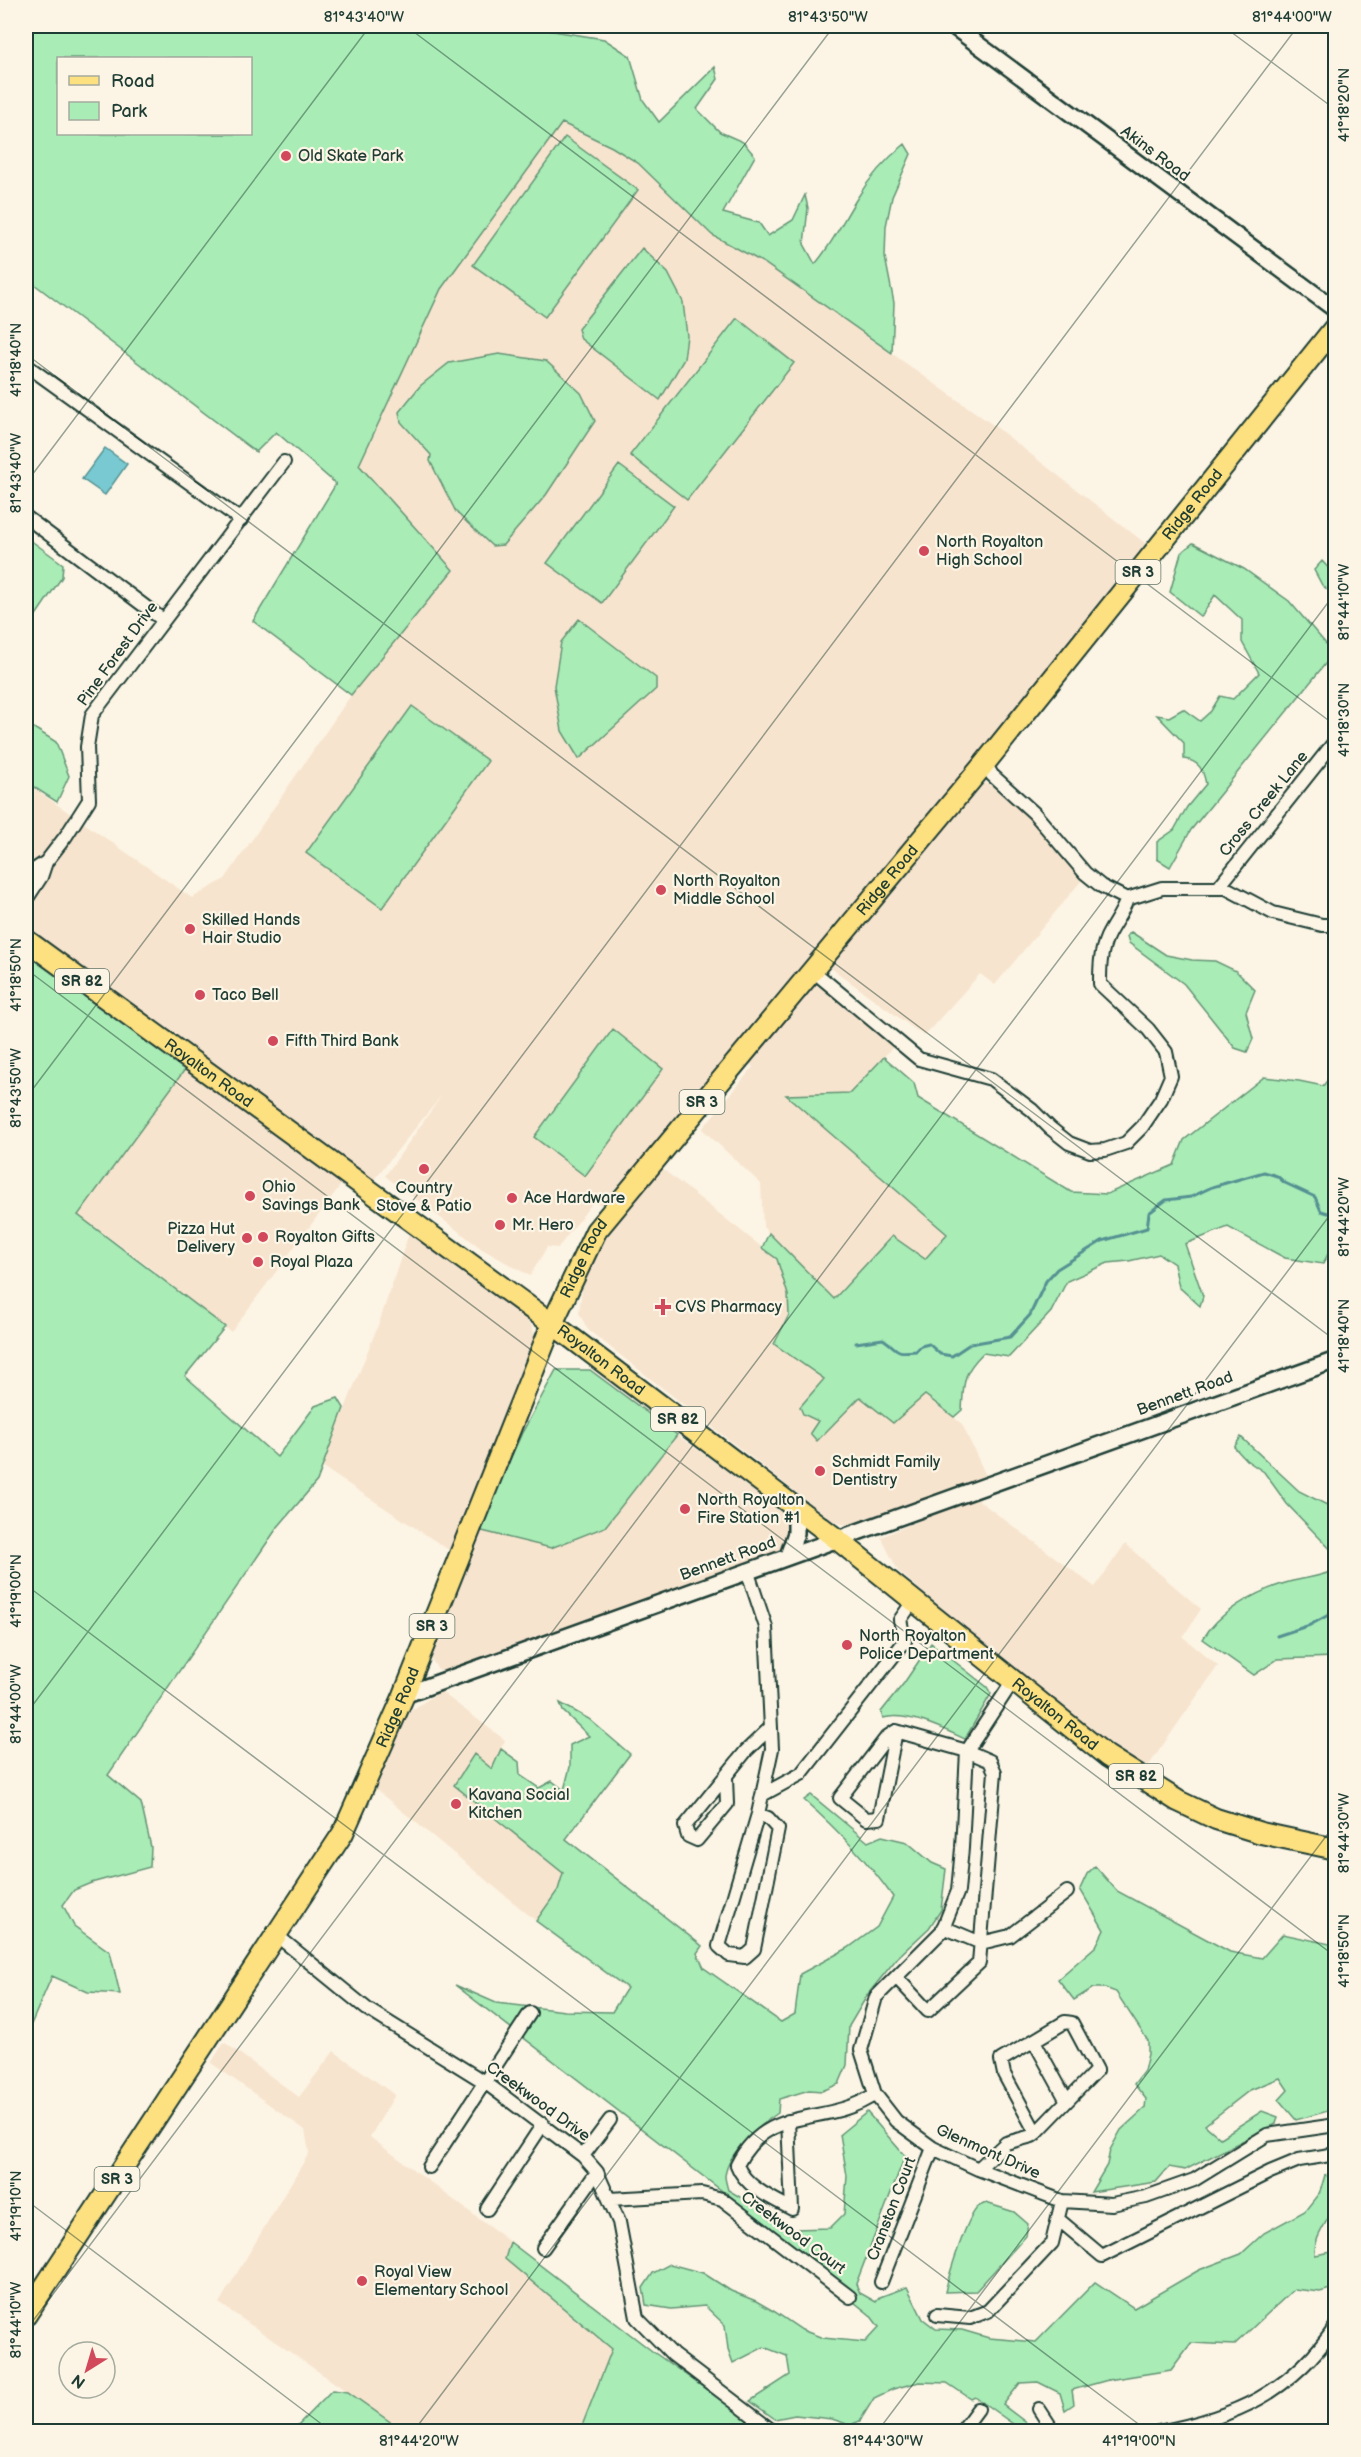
<svg xmlns="http://www.w3.org/2000/svg" width="1361" height="2457" viewBox="0 0 1361 2457" font-family="'Balsamiq Sans',sans-serif">
  <style>
    .built { fill: #f7e4ce }
    .green { fill: #a9ecb6; stroke: #649475; stroke-width: 1.5; fill-rule: evenodd }
    .water { fill: #78c9d1; stroke: #549192; stroke-width: 1.5 }
    .lines { fill: none; stroke-linecap: round; stroke-linejoin: round }
    .stream { stroke: #549192; stroke-width: 3 }
    .minor-casing { stroke: #1f3d34; stroke-width: 16 }
    .tertiary-casing { stroke: #1f3d34; stroke-width: 20 }
    .primary-casing { stroke: #1f3d34; stroke-width: 24 }
    .minor { stroke: #fcf5e5; stroke-width: 12 }
    .tertiary { stroke: #fcf5e5; stroke-width: 15 }
    .primary { stroke: #fde080; stroke-width: 20 }
    .ticks { fill: none; stroke: #1f3d34; stroke-width: 1.5; stroke-opacity: 0.45 }
    .poi-dot { fill: #d1495b; stroke: #fcf5e5; stroke-width: 2 }
    .labels { text-anchor: middle; dominant-baseline: central; stroke-width: 4.5; stroke-linejoin: round; paint-order: stroke }
    .shield { fill: #fcf5e5; stroke: #617469; stroke-width: 1.5 }
    .shield-label { font-size: 15px; font-weight: bold; fill: #1f3d34 }
    .street-label { font-size: 16px; fill: #1f3d34; stroke: #fcf5e5 }
    .poi-label { font-size: 16px; fill: #1f3d34; stroke: #fcf5e5; text-anchor: start }
    .neatline { fill: none; stroke: #1f3d34; stroke-width: 2 }
    .ticks-label { font-size: 15px; text-anchor: middle; fill: #1f3d34 }
  </style>
  <rect width="100%" height="100%" fill="#fcf5e5"/>
  <filter id="ink" filterUnits="userSpaceOnUse"><feTurbulence type="fractalNoise" baseFrequency=".0167" numOctaves="2"/><feDisplacementMap in="SourceGraphic" scale="12" xChannelSelector="R" yChannelSelector="G"/><feConvolveMatrix kernelMatrix="1 2 1 2 8 2 1 2 1" color-interpolation-filters="sRGB"/></filter>
  <g filter="url(#ink)">
    <path class="built" d="M562,123L612,147L638,163L712,235L764,263L996,427L1150,547L1010,722L604,1206L593,1202L558,1248L547,1247L530,1276L482,1249L385,1176L442,1095L372,1182L26,926V783L192,898L225,879L351,695L453,570L359,465L441,289Z
      M983,783L992,785L1031,816L1072,865L1082,880L995,985L980,974L924,1036L828,966L976,784Z
      M813,985L825,989L893,1047L850,1093L787,1096L947,1233L925,1259L892,1236L834,1300L763,1227L761,1184L702,1129L753,1067L746,1060Z
      M189,1064L346,1178L231,1332L131,1253L78,1215Z
      M660,1167L777,1259L788,1295L789,1315L774,1344L824,1379L882,1361L962,1424L988,1480L860,1528L834,1522L588,1330L579,1313L582,1289L590,1266L603,1239Z
      M411,1227L518,1310L531,1325L536,1338L487,1472L452,1552L322,1467L380,1320Z
      M677,1435L783,1511L789,1519L787,1544L773,1557L472,1665L441,1671L436,1667L429,1655L478,1530L605,1527Z
      M974,1497L1095,1587L1125,1544L1201,1609L1183,1637L1218,1666L1147,1768L1084,1725L1021,1676L898,1571L881,1537Z
      M440,1691L505,1740L492,1769L454,1785L563,1873L558,1889L536,1921L374,1788L402,1722L412,1710Z
      M224,2042L299,2097L334,2051L395,2095L370,2137L510,2242L506,2259L612,2349L580,2431H404L219,2303L309,2153L305,2130L211,2063Z"/>
    <path class="green" d="M26,26H541V29L604,39L630,56L643,100L659,122L715,67L718,79L697,109L720,132L743,142L755,156L723,213L759,223L768,236L793,220L805,195L808,208L804,244L815,264C832,245 842,222 856,200C868,180 886,159 905,144L911,154L892,197L886,226L885,257L894,303L892,353L764,263L712,235L638,163L612,147L562,123L441,289L359,465L453,570L351,695L253,621L336,484L276,432L256,452L26,278ZM58,58H250V134H58Z
      M565,137L638,190L545,317L473,265Z
      M642,248L668,273L683,302L687,336L684,359L660,400L581,339L578,329Z
      M737,318L794,363L687,500L630,455Z
      M499,354L546,361L581,393L595,421L546,495L503,545L492,546L456,512L430,461L431,455L401,422L399,412L420,386L449,363Z
      M619,465L674,506L602,603L547,563Z
      M26,537L63,564L62,577L26,630Z
      M1193,543L1244,569L1289,601L1334,653L1191,830L1170,867L1157,859V842L1174,830L1187,807L1206,784C1203,769 1199,761 1184,759V743L1157,715L1169,717L1183,709L1200,721L1211,711L1220,696L1233,699L1259,673L1242,642V620L1215,595L1201,617L1170,592L1181,553Z
      M1322,561L1335,575V596L1322,585L1314,570Z
      M579,619L656,678V689L579,759L562,731L554,686L561,642Z
      M412,706L488,761L382,908L306,853Z
      M26,723L56,742L69,776L57,802L26,782Z
      M1131,932L1166,955L1192,960L1215,961L1236,971L1255,990L1246,1012L1253,1039L1247,1052L1235,1048L1184,984L1129,943L1127,936Z
      M26,946L189,1064L78,1215L225,1327L185,1376L277,1457L315,1406L338,1398L344,1408L317,1481L277,1528L108,1775L141,1803L151,1847L150,1867L91,1883L74,1890L63,1905L74,1926L110,1952L120,1994L88,1992L52,1976L26,2036Z
      M613,1029L663,1069L585,1176L534,1137Z
      M884,1057L914,1083L918,1098L1071,1192L1107,1194L1174,1165L1184,1140L1264,1077L1299,1081L1323,1086L1335,1070V1247L1332,1246L1323,1264L1285,1258L1228,1227L1185,1244L1203,1296L1200,1306L1179,1287L1174,1264L1159,1254L1129,1261L1108,1263L1067,1281L1051,1312L1009,1357L983,1353C962,1374 964,1381 962,1410L954,1417L925,1395L893,1423L860,1397L817,1441L810,1433L818,1421L803,1414L800,1407L824,1379L774,1344L789,1315L788,1295L777,1259L762,1248L769,1233L834,1299L892,1236L925,1259L947,1234L786,1095L850,1093Z
      M556,1370H590L677,1435L605,1527L551,1548L478,1530L522,1433Z
      M1241,1437L1299,1491L1335,1509V1554L1287,1504L1264,1472L1246,1460L1234,1447Z
      M1335,1570V1657L1278,1659L1254,1675L1203,1639C1218,1613 1253,1593 1282,1584C1300,1578 1318,1578 1335,1570Z
      M931,1643L987,1687L991,1694L965,1739C943,1729 907,1711 883,1718L881,1712L904,1683Z
      M560,1703L589,1719L630,1754L566,1839L702,1946L697,1953L704,1968L781,2022L795,2014L800,1974L848,1948L877,1927L893,1897C867,1860 838,1830 804,1800L811,1795L868,1842L882,1836L907,1842L932,1863L946,1869L941,1910L929,1928L898,1957L868,1994L849,2026L847,2065L839,2084L822,2091L809,2090L779,2099L778,2113C760,2125 728,2152 725,2176C725,2180 727,2186 728,2190L794,2229L830,2228L844,2214L847,2176L840,2134L867,2112L905,2156L856,2284L860,2293L876,2302L880,2297L907,2287L923,2319L936,2329L962,2330L989,2338L1036,2342L1095,2282L1134,2308L1199,2270L1241,2254L1264,2233L1305,2211L1320,2192L1325,2175L1335,2178C1335,2186 1337,2195 1335,2202C1330,2221 1313,2236 1315,2255L1332,2252L1335,2253L1334,2288L1320,2292L1294,2289L1234,2345L1191,2343L1171,2370L1108,2380L1072,2390L1074,2404L1065,2410L1060,2393L1038,2382L1020,2383L1003,2405L1037,2431H1023L975,2397L971,2399L947,2383L919,2382L893,2389L874,2398L860,2421L850,2425L832,2419L795,2415L775,2419L750,2401L790,2375L787,2356L764,2347L733,2363L728,2349L725,2325L705,2306L671,2309L646,2305L643,2288L653,2273L670,2264L703,2273L731,2291L756,2301L775,2312L802,2330L823,2338L865,2342L879,2327L870,2315L854,2302L848,2288L455,1985L496,2003L565,2011L612,2012L627,1988L536,1921L558,1890L563,1873L454,1785L474,1754L492,1769L501,1749L519,1762L520,1775L539,1788L552,1781L564,1790L570,1767V1745L589,1736L563,1711Z
      M1095,1866L1117,1891L1230,1952L1262,1958L1283,1934L1335,1945V2109L1296,2120L1279,2100L1288,2090L1280,2078L1250,2090L1205,2125L1220,2138L1262,2111L1278,2117L1276,2124L1185,2170L1169,2167L1156,2182L1091,2192L1107,2165L1110,2150L1121,2130L1145,2108L1146,2099L1134,2084L1144,2071L1148,2054V2041L1116,1992L1105,1988H1093L1074,2000L1058,1979L1096,1946L1104,1930L1080,1889L1087,1874Z
      M986,2203L1014,2212L1028,2224L1026,2236L976,2291L945,2292C949,2275 966,2218 978,2207C980,2205 984,2204 986,2203Z
      M510,2242L652,2351L765,2431H580L612,2349L505,2259Z
      M332,2390L348,2392L403,2431H292Z"/>
    <path class="water" d="M105,448L127,464L105,495L82,479Z"/>
    <g class="lines">
      <path class="stream" d="M856,1343L883,1339C901,1351 892,1353 916,1351L921,1346L929,1344L940,1354L952,1356L970,1344L1010,1337L1030,1315L1046,1281L1057,1269L1102,1241L1147,1228L1149,1213L1166,1200L1191,1197L1212,1187L1264,1172L1277,1176L1285,1183L1315,1197L1321,1211L1332,1214L1336,1212
        M1277,1636L1310,1625L1336,1611"/>
      <g class="minor-casing">
        <path id="minor" d="M26,365L241,520
          M26,517L163,620
          M985,763L992,775L1034,813L1085,873L1101,886L1127,899L1162,888H1226L1273,913L1322,925H1336
          M26,880L31,872L46,862L66,836L89,800L87,747L92,715L284,462
          M1218,888L1336,740
          M26,900L41,877L46,862
          M812,970L919,1059L991,1079L1032,1110L1050,1128L1069,1143L1090,1151L1105,1150L1126,1143L1142,1127L1161,1099L1171,1076L1166,1052L1148,1029L1100,984C1100,968 1100,953 1107,937C1113,924 1122,914 1127,899
          M747,1570L766,1627L767,1646L772,1749L758,1814L719,1946L729,1955L745,1957L754,1949L778,1829L768,1818L758,1814
          M1013,1681L967,1751L962,1848L958,1891L942,1931L876,1997L861,2050L875,2094L896,2121L933,2148L978,2169L1062,2201L1112,2204L1146,2197L1194,2180L1267,2135L1336,2125
          M726,1778L727,1804L697,1840L688,1836L685,1826L746,1751L771,1727
          M764,1794L801,1774L905,1641L900,1620L914,1600
          M943,1927L981,1943L1010,1936L1067,1892
          M275,1934L367,2009L486,2083L583,2156L597,2172L619,2222L637,2318L673,2355L774,2432
          M896,1977L928,2011L979,1963L995,1772L990,1761L967,1751L896,1731L887,1737L840,1798L866,1819L879,1818L896,1731
          M1034,2041L1067,2101
          M788,2121L792,2209C773,2199 745,2187 737,2165C769,2102 826,2128 875,2094
          M583,2156L610,2120
          M429,2167L530,2013
          M978,2169L1006,2143L1032,2136L1036,2133L1097,2070L1072,2023L1065,2022L1001,2060L1004,2074L1036,2133
          M609,2199L702,2194L722,2199L850,2297
          M487,2209L543,2124
          M1058,2219L1102,2256L1270,2172L1299,2160L1336,2154
          M543,2248L597,2172
          M881,2282L933,2148
          M937,2315L970,2318L988,2311L1052,2243L1062,2201
          M1039,2409L1054,2432
          M961,2432L978,2409
          M1158,2432C1234,2418 1292,2392 1336,2326"/>
      </g>
      <g class="tertiary-casing">
        <path id="tertiary" d="M953,26L1336,310
          M788,1556L796,1533V1509
          M404,1695L1336,1360"/>
      </g>
      <g class="primary-casing">
        <g id="primary">
          <path id="s1" d="M26,940L573,1339L838,1540L1107,1756L1178,1801L1216,1819L1261,1833L1336,1849"/>
          <path id="s2" d="M26,2315L343,1833L404,1695L552,1324L596,1231L985,763L1336,326"/>
        </g>
      </g>
      <use href="#minor" class="minor"/>
      <use href="#tertiary" class="tertiary"/>
      <use href="#primary" class="primary"/>
    </g>
  </g>
  <path class="ticks" d="M406,26L1336,726M1223,26L1336,110M26,354L1336,1341M26,483L370,26M26,969L1336,1957M26,1098L834,26M26,1585L1149,2432M26,1714L1298,26M26,2200L332,2432M26,2330L1336,592M413,2432L1336,1207M877,2432L1336,1823"/>
  <g class="poi-dot">
    <circle cx="286" cy="156" r="6"/>
    <circle cx="924" cy="551" r="6"/>
    <circle cx="661" cy="890" r="6"/>
    <circle cx="190" cy="929" r="6"/>
    <circle cx="200" cy="995" r="6"/>
    <circle cx="273" cy="1041" r="6"/>
    <circle cx="424" cy="1169" r="6"/>
    <circle cx="250" cy="1196" r="6"/>
    <circle cx="512" cy="1198" r="6"/>
    <circle cx="500" cy="1225" r="6"/>
    <circle cx="263" cy="1237" r="6"/>
    <circle cx="247" cy="1238" r="6"/>
    <circle cx="258" cy="1262" r="6"/>
    <path d="M660 1298h6v6h6v6h-6v6h-6v-6h-6v-6h6z"/>
    <circle cx="820" cy="1471" r="6"/>
    <circle cx="685" cy="1509" r="6"/>
    <circle cx="847" cy="1645" r="6"/>
    <circle cx="456" cy="1804" r="6"/>
    <circle cx="362" cy="2281" r="6"/>
  </g>
  <g class="labels">
    <g class="shield">
      <rect x="1115.5" y="560" width="45" height="24" rx="4.5"/>
      <rect x="55" y="969" width="54" height="24" rx="4.5"/>
      <rect x="679.5" y="1090" width="45" height="24" rx="4.5"/>
      <rect x="651" y="1407" width="54" height="24" rx="4.5"/>
      <rect x="409.5" y="1614" width="45" height="24" rx="4.5"/>
      <rect x="1109" y="1764" width="54" height="24" rx="4.5"/>
      <rect x="94.5" y="2167" width="45" height="24" rx="4.5"/>
    </g>
    <g class="shield-label">
      <text x="1138" y="572">SR 3</text>
      <text x="82" y="981">SR 82</text>
      <text x="702" y="1102">SR 3</text>
      <text x="678" y="1419">SR 82</text>
      <text x="432" y="1626">SR 3</text>
      <text x="1136" y="1776">SR 82</text>
      <text x="117" y="2179">SR 3</text>
    </g>
    <g class="street-label">
      <text transform="translate(1155 154) rotate(37)">Akins Road</text>
      <text stroke="none"><textPath href="#s2" startOffset="2170">Ridge Road</textPath></text>
      <text transform="translate(118 654) rotate(-54)">Pine Forest Drive</text>
      <text transform="translate(1264 804) rotate(-51)">Cross Creek Lane</text>
      <text stroke="none"><textPath href="#s2" startOffset="1686">Ridge Road</textPath></text>
      <text stroke="none"><textPath href="#s1" startOffset="226">Royalton Road</textPath></text>
      <text stroke="none"><textPath href="#s2" startOffset="1200">Ridge Road</textPath></text>
      <text stroke="none"><textPath href="#s1" startOffset="712">Royalton Road</textPath></text>
      <text transform="translate(1185 1394) rotate(-20)">Bennett Road</text>
      <text transform="translate(728 1559) rotate(-20)">Bennett Road</text>
      <text stroke="none"><textPath href="#s2" startOffset="714">Ridge Road</textPath></text>
      <text stroke="none"><textPath href="#s1" startOffset="1288">Royalton Road</textPath></text>
      <text transform="translate(538 2102) rotate(36)">Creekwood Drive</text>
      <text transform="translate(988 2152) rotate(24)">Glenmont Drive</text>
      <text transform="translate(892 2209) rotate(-69)">Cranston Court</text>
      <text transform="translate(793 2233) rotate(37)">Creekwood Court</text>
    </g>
    <g class="poi-label">
      <text x="298" y="156">Old Skate Park</text>
      <text x="936" y="542">North Royalton<tspan x="936" dy="18">High School</tspan></text>
      <text x="673" y="881">North Royalton<tspan x="673" dy="18">Middle School</tspan></text>
      <text x="202" y="920">Skilled Hands<tspan x="202" dy="18">Hair Studio</tspan></text>
      <text x="212" y="995">Taco Bell</text>
      <text x="285" y="1041">Fifth Third Bank</text>
      <text x="262" y="1187">Ohio<tspan x="262" dy="18">Savings Bank</tspan></text>
      <text x="424" y="1188" text-anchor="middle">Country<tspan x="424" dy="18">Stove &amp; Patio</tspan></text>
      <text x="524" y="1198">Ace Hardware</text>
      <text x="512" y="1225">Mr. Hero</text>
      <text x="235" y="1229" text-anchor="end">Pizza Hut<tspan x="235" dy="18">Delivery</tspan></text>
      <text x="275" y="1237">Royalton Gifts</text>
      <text x="270" y="1262">Royal Plaza</text>
      <text x="675" y="1307">CVS Pharmacy</text>
      <text x="832" y="1462">Schmidt Family<tspan x="832" dy="18">Dentistry</tspan></text>
      <text x="697" y="1500">North Royalton<tspan x="697" dy="18">Fire Station #1</tspan></text>
      <text x="859" y="1636">North Royalton<tspan x="859" dy="18">Police Department</tspan></text>
      <text x="468" y="1795">Kavana Social<tspan x="468" dy="18">Kitchen</tspan></text>
      <text x="374" y="2272">Royal View<tspan x="374" dy="18">Elementary School</tspan></text>
    </g>
  </g>
  <rect width="1361" height="2457" fill="none" stroke="#fcf5e5" stroke-width="66"/>
  <rect x="57" y="57" width="195" height="78" fill="#fcf5e5" stroke="#a4ab9e" stroke-width="1.5"/>
  <rect x="69" y="76" width="30" height="9" fill="#fde080" stroke="#a4ab9e" stroke-width="1.5"/>
  <text x="111" y="87" font-size="18" fill="#1f3d34">Road</text>
  <rect x="69" y="102" width="30" height="18" fill="#a9ecb6" stroke="#a4ab9e" stroke-width="1.5"/>
  <text x="111" y="117" font-size="18" fill="#1f3d34">Park</text>
  <g transform="translate(87 2370) rotate(217)"><circle r="28" fill="#fcf5e5" stroke="#a4ab9e" stroke-width="1.5"/>
  <path d="M0-4.5L10 22L0 15L-10 22Z" fill="#d1495b"/>
  <text y="-9" font-size="16" font-weight="bold" text-anchor="middle" fill="#1f3d34">N</text>
  </g>
  <rect x="33" y="33" width="1295" height="2391" class="neatline"/>
  <g class="ticks-label">
    <text x="364" y="22">81°43'40"W</text>
    <text x="828" y="22">81°43'50"W</text>
    <text x="1292" y="22">81°44'00"W</text>
    <text transform="translate(1344 105) rotate(-90)" y="5">41°18'20"N</text>
    <text transform="translate(16 360) rotate(-90)" y="5">41°18'40"N</text>
    <text transform="translate(16 473) rotate(-90)" y="5">81°43'40"W</text>
    <text transform="translate(1344 602) rotate(-90)" y="5">81°44'10"W</text>
    <text transform="translate(1344 720) rotate(-90)" y="5">41°18'30"N</text>
    <text transform="translate(16 975) rotate(-90)" y="5">41°18'50"N</text>
    <text transform="translate(16 1088) rotate(-90)" y="5">81°43'50"W</text>
    <text transform="translate(1344 1217) rotate(-90)" y="5">81°44'20"W</text>
    <text transform="translate(1344 1336) rotate(-90)" y="5">41°18'40"N</text>
    <text transform="translate(16 1591) rotate(-90)" y="5">41°19'00"N</text>
    <text transform="translate(16 1704) rotate(-90)" y="5">81°44'00"W</text>
    <text transform="translate(1344 1833) rotate(-90)" y="5">81°44'30"W</text>
    <text transform="translate(1344 1951) rotate(-90)" y="5">41°18'50"N</text>
    <text transform="translate(16 2206) rotate(-90)" y="5">41°19'10"N</text>
    <text transform="translate(16 2320) rotate(-90)" y="5">81°44'10"W</text>
    <text x="419" y="2446">81°44'20"W</text>
    <text x="883" y="2446">81°44'30"W</text>
    <text x="1139" y="2446">41°19'00"N</text>
  </g>
</svg>
